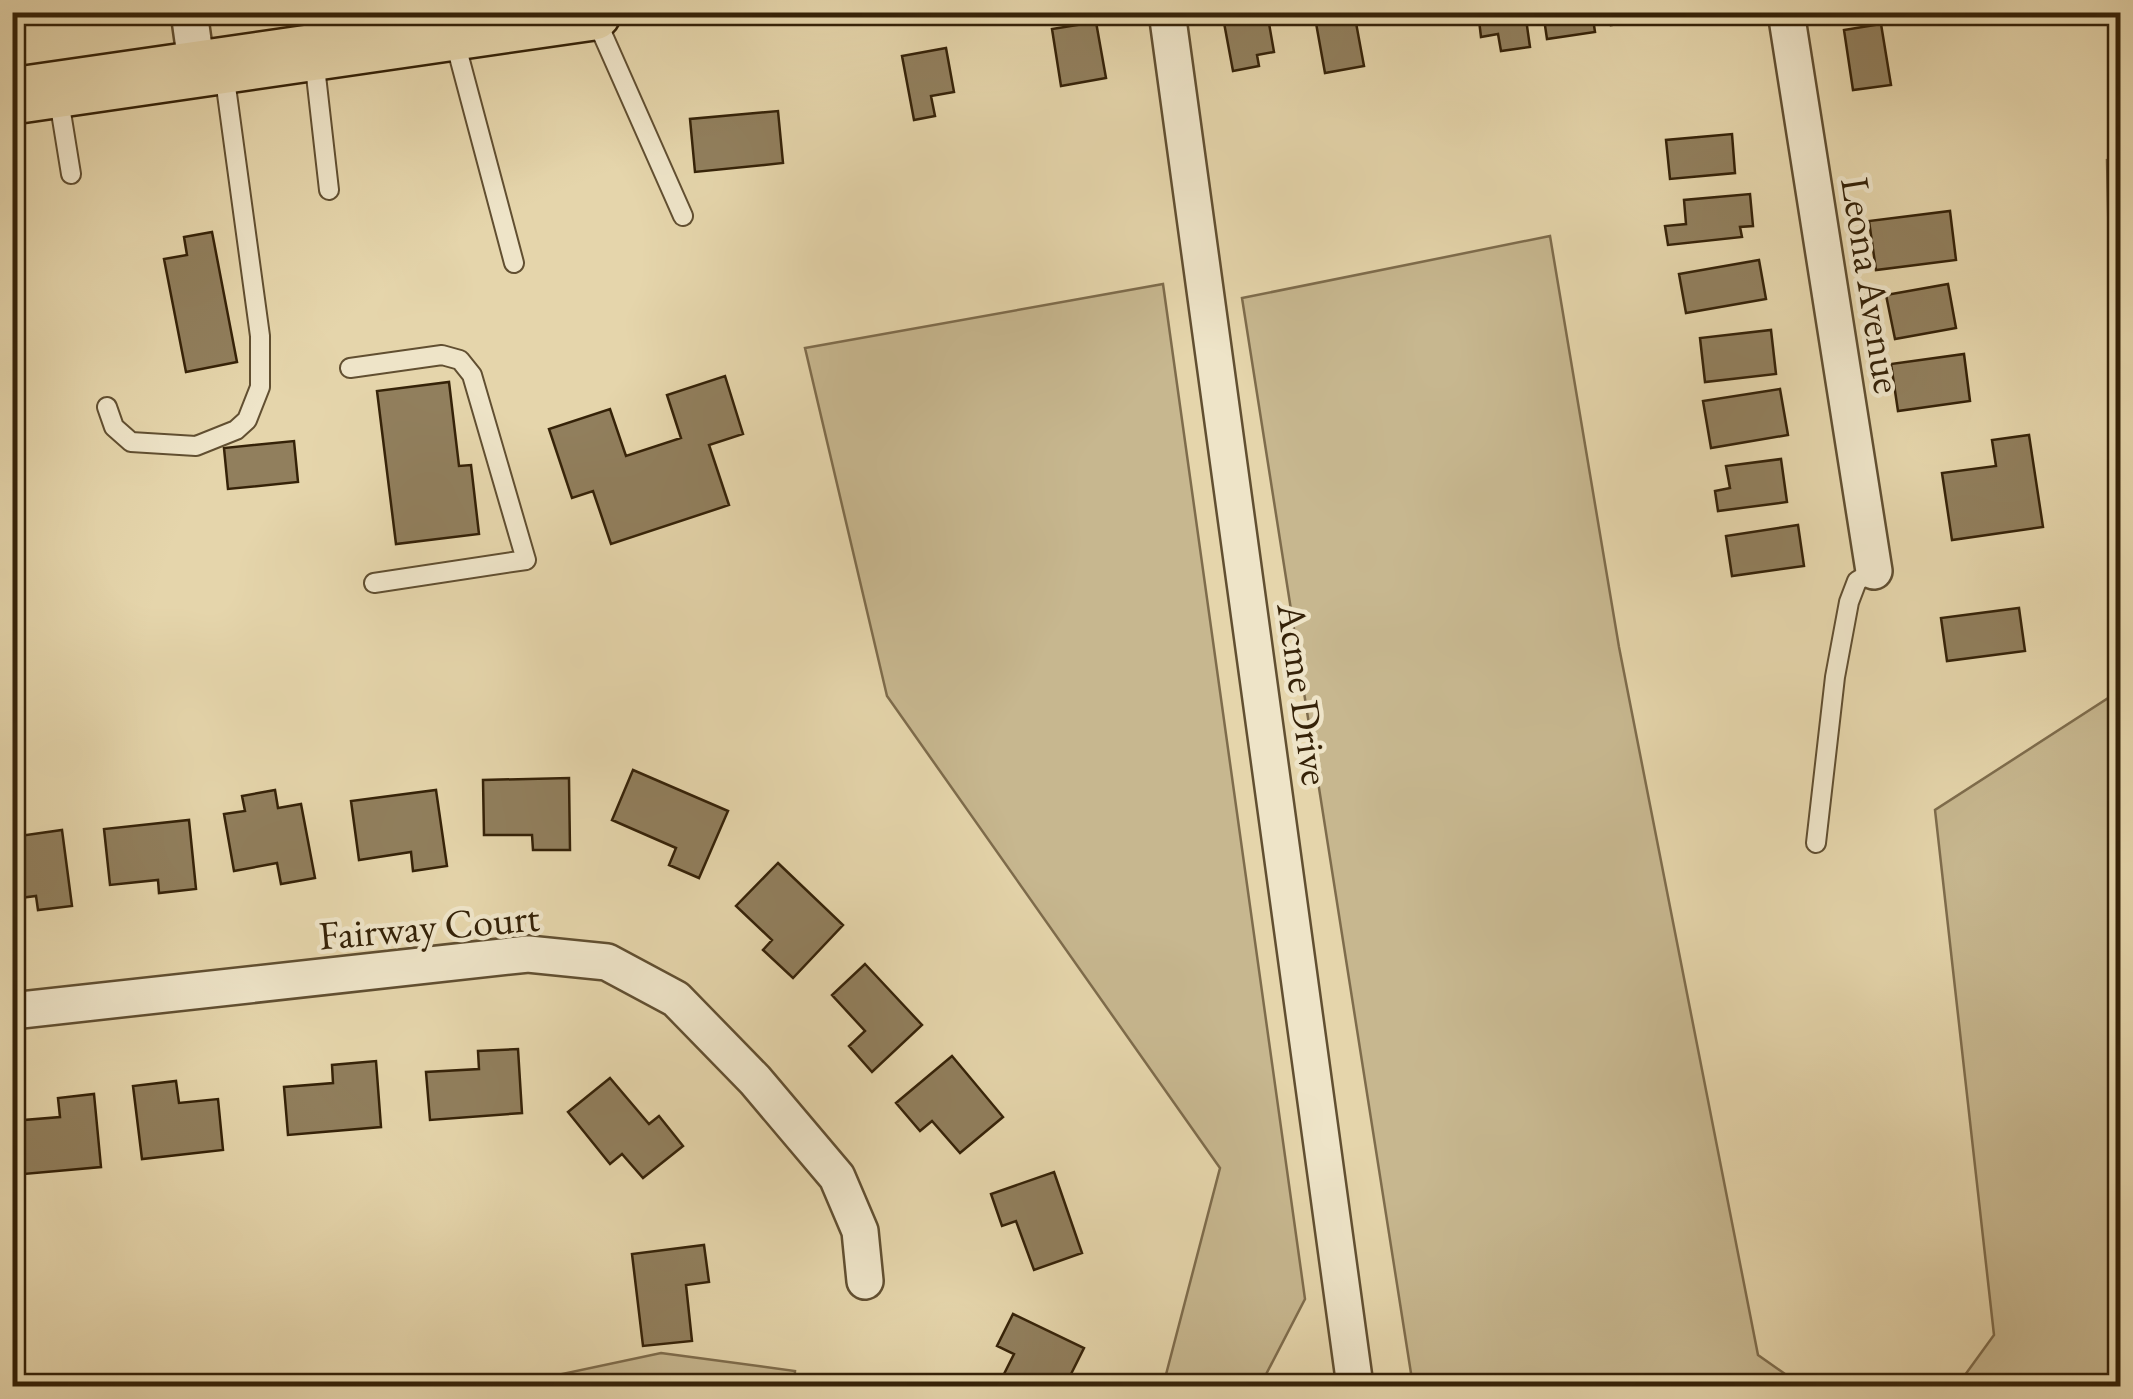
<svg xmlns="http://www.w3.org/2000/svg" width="2133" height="1399" viewBox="0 0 2133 1399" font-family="'EB Garamond',serif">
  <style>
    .green { fill: #c7b78f; stroke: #7e6c4c; stroke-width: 2.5 }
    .building { fill: #917f5d; stroke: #352208; stroke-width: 2.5 }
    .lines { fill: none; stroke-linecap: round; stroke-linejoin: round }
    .lane-casing { stroke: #614f31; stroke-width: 22 }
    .street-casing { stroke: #614f31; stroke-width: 40 }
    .primary-casing { stroke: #352208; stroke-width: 60 }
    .lane { stroke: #eee4c8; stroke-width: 18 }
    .street { stroke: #eee4c8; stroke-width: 35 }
    .primary { stroke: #e5d5ab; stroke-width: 55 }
    .labels { text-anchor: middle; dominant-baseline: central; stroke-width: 9; stroke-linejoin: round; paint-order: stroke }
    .street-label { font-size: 40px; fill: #352208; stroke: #eee4c8 }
  </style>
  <rect width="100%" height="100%" fill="#e5d5ab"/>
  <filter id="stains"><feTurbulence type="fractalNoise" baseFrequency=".002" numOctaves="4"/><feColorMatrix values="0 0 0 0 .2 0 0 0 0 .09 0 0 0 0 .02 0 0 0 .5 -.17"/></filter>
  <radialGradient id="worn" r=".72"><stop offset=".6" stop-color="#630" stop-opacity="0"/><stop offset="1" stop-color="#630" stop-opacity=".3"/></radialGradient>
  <path class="green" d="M2120,158V343L2111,344L2107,160Z
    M1550,236L1619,647L1758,1355L1802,1386H1413L1242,298Z
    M1163,284L1305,1299L1260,1386H1163L1220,1168L887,696L805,348Z
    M2116,693L2120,695V1386H1957L1994,1335L1935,810Z
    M661,1353L795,1371L794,1386H506Z"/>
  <path class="building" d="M1222,12H1267L1274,52L1257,55L1259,66L1233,71Z
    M1314,12H1354L1364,66L1325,73Z
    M1478,12H1525L1530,47L1501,51L1498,34L1481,37Z
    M1543,12H1592L1595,32L1547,39Z
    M1610,12H1658V19L1611,25Z
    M1096,22L1106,78L1061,86L1052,29Z
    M1881,24L1891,85L1853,90L1844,30Z
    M946,48L954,92L931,96L935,116L914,120L902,56Z
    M778,111L783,163L695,172L690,119Z
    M1732,134L1735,173L1670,179L1666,140Z
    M1750,194L1753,226L1740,227L1742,237L1668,245L1665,226L1686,224L1684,200Z
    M1950,211L1956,260L1876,270L1869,221Z
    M212,232L237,362L186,372L164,259L187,255L184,237Z
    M1759,260L1766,299L1686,313L1679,274Z
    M1948,284L1956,328L1895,339L1886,295Z
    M1771,330L1776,374L1705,382L1700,338Z
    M1964,354L1970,401L1898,411L1891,364Z
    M725,376L743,434L709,445L729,505L611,544L593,491L572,498L549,429L610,409L626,456L681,438L667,395Z
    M449,382L459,466L471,465L479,534L396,544L377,391Z
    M1780,389L1788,435L1711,448L1703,401Z
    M2029,435L2043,527L1952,540L1942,473L1996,466L1992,440Z
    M294,441L298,482L228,489L224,448Z
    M1781,459L1787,502L1718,511L1715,491L1730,488L1726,466Z
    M1798,525L1804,566L1732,576L1726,536Z
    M2019,608L2025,651L1947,661L1941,618Z
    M633,770L728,811L699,878L669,865L676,848L612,820Z
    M569,778L570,850H533L532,835H484L483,780Z
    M275,790L278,808L301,804L315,878L281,884L277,863L234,871L224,814L245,811L242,796Z
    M436,790L447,866L413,871L411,852L359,860L351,801Z
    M189,820L196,889L159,893L158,880L110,885L104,829Z
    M62,830L72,906L38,910L36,896L12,899V837Z
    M778,863L843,925L793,978L763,950L772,940L736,906Z
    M865,964L922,1025L872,1072L849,1046L865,1031L832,995Z
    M518,1049L522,1113L430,1120L426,1072L479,1069L478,1051Z
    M952,1056L1003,1117L960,1153L932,1121L920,1131L896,1103Z
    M376,1061L381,1127L288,1135L284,1087L333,1083L332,1065Z
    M610,1078L649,1124L659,1116L683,1146L643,1178L622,1154L610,1164L568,1112Z
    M176,1081L179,1103L218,1099L223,1150L142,1159L133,1086Z
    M94,1094L101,1167L13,1175L12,1121L60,1117L58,1098Z
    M1054,1172L1082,1253L1034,1270L1016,1221L1002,1226L991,1194Z
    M704,1245L709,1282L686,1285L692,1341L643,1346L632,1254Z
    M1013,1314L1084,1348L1065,1386H998L1014,1354L997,1346Z"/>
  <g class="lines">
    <g class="lane-casing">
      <path id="lane" d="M594,15L683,216
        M454,38L514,263
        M314,58L329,190
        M58,94L71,174
        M350,368L442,355L460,360L472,375L526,560L374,583
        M107,407L114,427L131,442L196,446L236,430L247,420L260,387V336L224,72
        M1816,843L1835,677L1849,602L1857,581L1874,571"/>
    </g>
    <g class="street-casing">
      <path id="street" d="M189,12L197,69
        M1167,12L1355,1386
        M1786,12L1874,571
        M12,1011L528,954L607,962L676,999L755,1080L837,1177L860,1231L865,1281"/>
    </g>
    <g class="primary-casing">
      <path id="primary" d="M12,96L593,12"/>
    </g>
    <use href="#lane" class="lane"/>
    <use href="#street" class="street"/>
    <use href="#primary" class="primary"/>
  </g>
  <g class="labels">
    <g class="street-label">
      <text transform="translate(1872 285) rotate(81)">Leona Avenue</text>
      <text transform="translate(1304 694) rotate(82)">Acme Drive</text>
      <text transform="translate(429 926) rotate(-5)">Fairway Court</text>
    </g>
  </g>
  <rect width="2133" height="1399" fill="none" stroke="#e5d5ab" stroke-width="50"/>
  <rect x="15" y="15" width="2103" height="1369" fill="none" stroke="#352208" stroke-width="5"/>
  <rect x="25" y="25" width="2083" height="1349" fill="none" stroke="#352208" stroke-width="2.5"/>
  <rect width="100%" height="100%" filter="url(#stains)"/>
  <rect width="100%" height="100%" fill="url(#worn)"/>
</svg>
